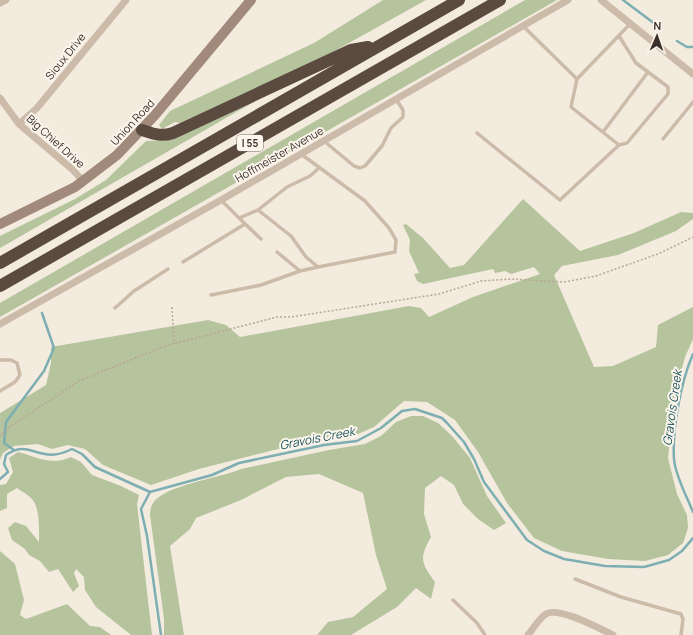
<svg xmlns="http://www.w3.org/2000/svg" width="693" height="635" viewBox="0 0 693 635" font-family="Manrope,sans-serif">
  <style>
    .green { fill: #b5c49d }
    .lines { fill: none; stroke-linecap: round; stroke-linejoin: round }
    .stream { stroke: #7caeb2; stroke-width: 2.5 }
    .path { stroke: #b9a594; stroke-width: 1.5; stroke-dasharray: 2 2; stroke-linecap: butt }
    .lane { stroke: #cdbbaa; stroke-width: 3.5 }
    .street { stroke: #cdbbaa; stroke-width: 7 }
    .secondary { stroke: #a18a7b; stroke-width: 10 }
    .highway { stroke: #5b4a40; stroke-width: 12 }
    .labels { text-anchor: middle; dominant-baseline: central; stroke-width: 4; stroke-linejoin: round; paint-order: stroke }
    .shield { fill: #fbf5ec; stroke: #746a64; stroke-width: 1 }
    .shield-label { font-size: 10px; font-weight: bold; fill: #3a2f2a }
    .street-label { font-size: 11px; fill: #3a2f2a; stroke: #fbf5ec }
    .water-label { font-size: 12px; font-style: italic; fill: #1d565e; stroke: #fbf5ec }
  </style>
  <rect width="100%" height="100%" fill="#f4ebdf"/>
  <path class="green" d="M383,0H426L315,62L180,123L175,122L162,129L159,125L170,111L314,43Z
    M525,0H557L0,317V303Z
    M259,99L0,248V236L75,199L106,180L146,141L169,140Z
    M523,199L580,251L634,233L681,212L693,213V219L676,231L618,255L562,266L554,275L594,367L613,366L656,347L658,325L693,307V339L685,357L675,395L668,458L677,494L687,515L688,528L683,543L668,555L645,561L608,559L562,551L534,538L507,503L478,452L455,420L427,402L404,401L374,427L358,434L327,438L282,448L199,469L151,485L103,465L85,449L68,445L52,449L38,444L14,446L3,453L0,460V413L46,385L51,363V347L208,320L226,325L240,337L409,306L421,308L429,317L473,297L540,274L534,267L511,274L505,271L495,273L493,269L423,284L417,281L414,274L419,273L409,251L410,240L403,225L406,224L423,238L450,268L464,265Z
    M411,416H423L438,423L452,436L470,458L487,496L506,523L494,530L478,519L463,504L454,485L441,476L425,488L424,514L431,537C419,558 421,563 435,582L431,599L416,588L397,607L351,635H317L328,622L353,617L387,589L376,555L363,493L319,474L286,477L241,500L196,518L190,529L170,546L184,635H164V619L150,515C150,511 151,506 153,503C165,485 220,478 241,469L329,450L365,444L381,436L396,422Z
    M18,452C37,457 51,466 71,457L81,462L92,475L121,486L139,495L137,504L152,635H131L96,607L85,590L84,577L76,569L74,573L79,586L73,592L58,569L49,572L40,561L29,555L25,549L12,540L8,528L15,522L26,526L39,542C39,530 40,512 34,502C31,496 22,492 17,488L7,494V508L0,511V485L6,484L13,472L9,458Z
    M0,551L15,564L24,600L20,615L26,619L67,604L90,626L100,627L111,635H0Z"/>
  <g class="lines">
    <path class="stream" d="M623,0L659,27
      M677,41L687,47H693
      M693,354C681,381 672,429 674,459C675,475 687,497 693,512
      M14,450L4,443L6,422L44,371L54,348L42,313
      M0,479L8,472L4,464L6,455C23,444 28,451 45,454C54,456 64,453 72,449L82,454L95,467L150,492
      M161,635L147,536L141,509L150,492L212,475L239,463L324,445L357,441L381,428L402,411L415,409L442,418L447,423L464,442L474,459L484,482L527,540L544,551L564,559L605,566L644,567L669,560L682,551L693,538"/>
    <path class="path" d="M172,307L174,344
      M0,436L11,426L81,380L165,346L277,317H291L439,294L481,281L511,279L564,282L596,276L658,254L693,237"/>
    <path class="lane" d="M523,26L577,79L630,24
      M577,79L571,107L619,145L627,143L668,94V87L636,63L619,36
      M603,132L648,72
      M477,133L560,200L619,145
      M663,139L693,102
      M324,141L354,166L360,168L365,166L382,146L391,128L403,117V110L396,99
      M301,154L365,201L389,228L396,240L395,252L318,267L306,257L291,236L258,210L287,187L310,176L319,168
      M221,200L239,218L258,210
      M239,218L261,239
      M277,252L300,271L318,267
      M183,262L245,224
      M211,295L261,285L300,271
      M115,308L134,291L168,269
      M0,360H11L17,363L20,375L15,382L0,391
      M575,579L621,597L681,614L683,619L681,635
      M453,600L477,623L485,635"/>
    <path class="street" d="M601,0L693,74
      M0,3L6,0
      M0,98L19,124L72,169L83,181
      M19,124L37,108L126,0
      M0,324L221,200L568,0
      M528,635C534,628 539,618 546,614C559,606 600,629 613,635"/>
    <path class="secondary" d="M0,224L75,187L117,155L155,115L251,0"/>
    <path class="highway" d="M142,130C154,134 161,137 173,133L351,50L368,47
      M0,263L459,0
      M0,286L500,0"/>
  </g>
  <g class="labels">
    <rect class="shield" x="237" y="135" width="26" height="16" rx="3"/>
    <g class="shield-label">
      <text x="250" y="143">I 55</text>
    </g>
    <g class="street-label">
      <text transform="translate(65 56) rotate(-51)">Sioux Drive</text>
      <text transform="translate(132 122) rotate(-47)">Union Road</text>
      <text transform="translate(56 141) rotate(42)">Big Chief Drive</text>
      <text transform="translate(279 154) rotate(-30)">Hoffmeister Avenue</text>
    </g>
    <g class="water-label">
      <text transform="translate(672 408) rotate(-82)">Gravois Creek</text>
      <text transform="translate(317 438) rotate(-11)">Gravois Creek</text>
    </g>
  </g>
  <g transform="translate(657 36) rotate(2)" stroke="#fbf5ec" stroke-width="3" paint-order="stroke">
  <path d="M0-3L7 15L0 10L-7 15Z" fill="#3a2f2a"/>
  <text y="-6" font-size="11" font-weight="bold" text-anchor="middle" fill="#3a2f2a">N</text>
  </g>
</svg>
